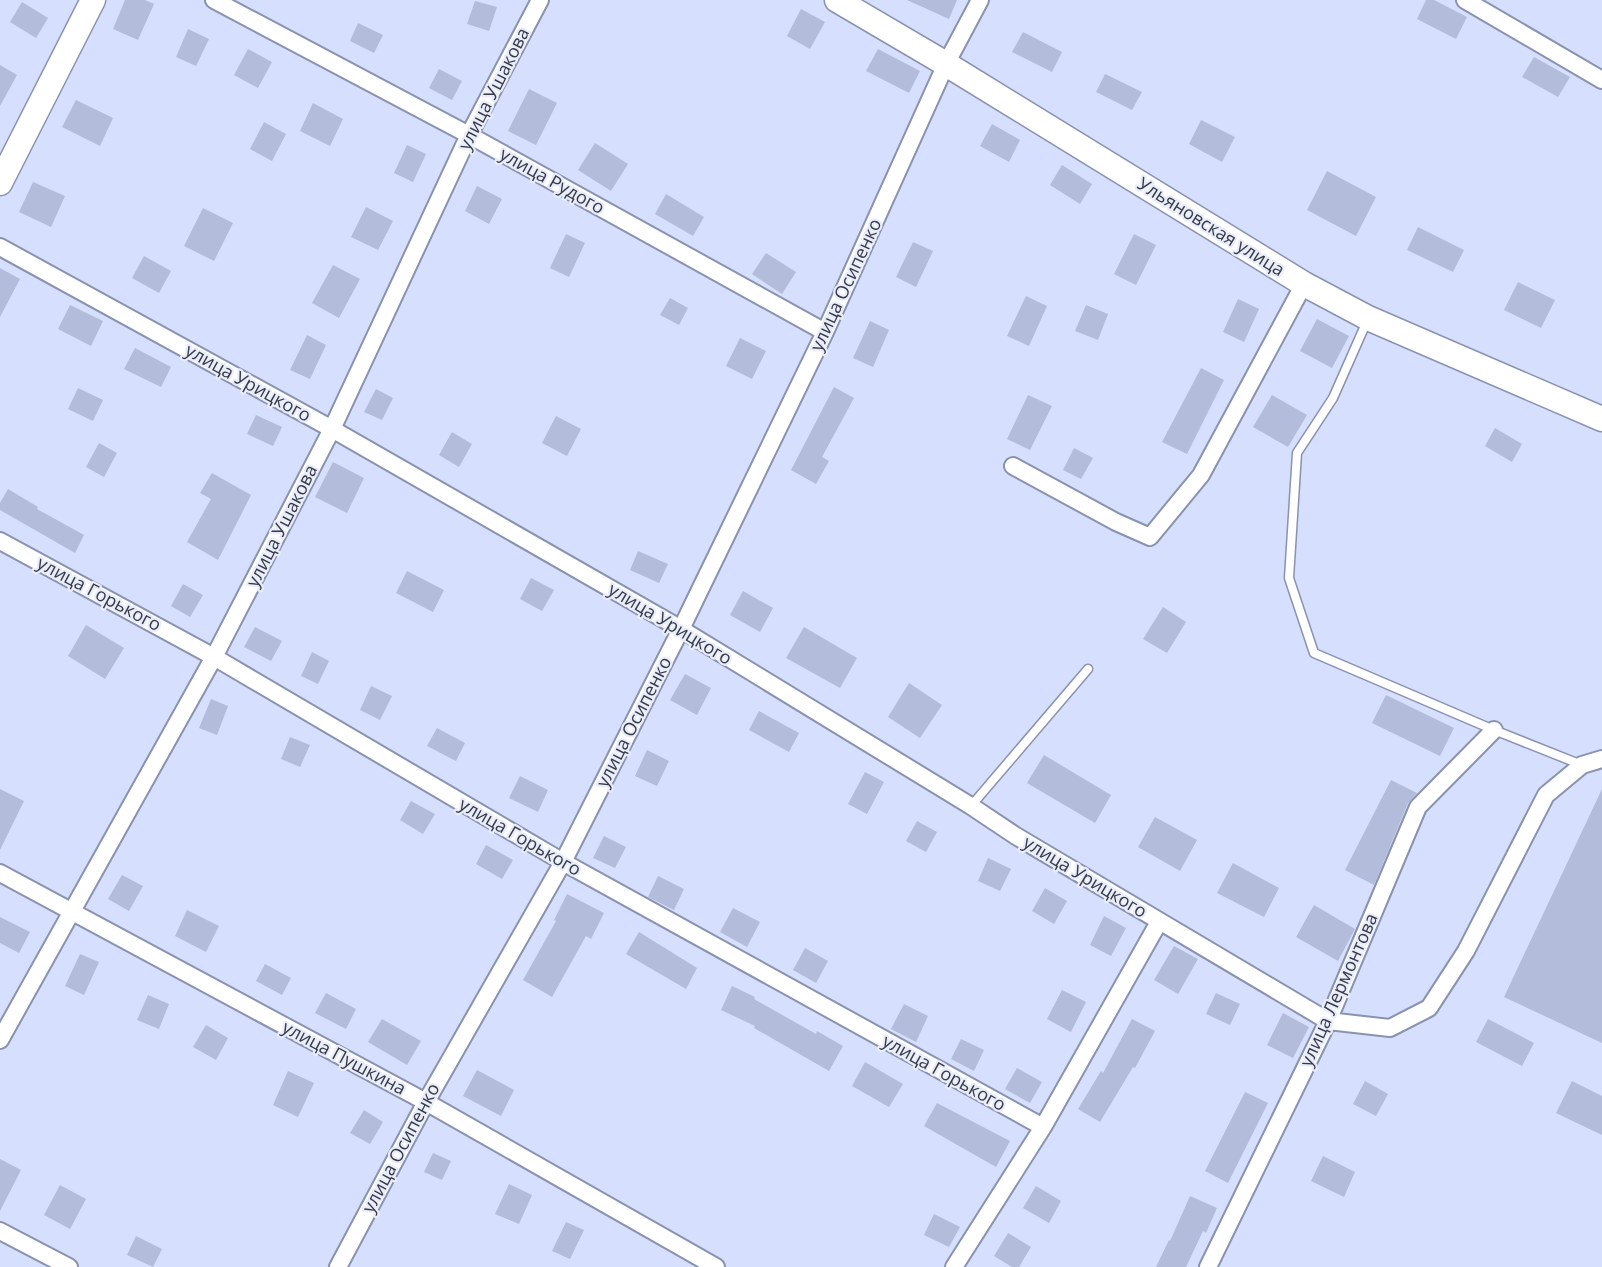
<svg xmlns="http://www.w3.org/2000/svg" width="1602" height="1267" font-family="'Open Sans',sans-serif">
<rect width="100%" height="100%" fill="#d6dffe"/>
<path fill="#b3bcda" d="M125,0H145L154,4L138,40L113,29Z
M907,0H957L949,19Z
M1426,0H1434L1467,17L1456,39L1417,19Z
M475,1L497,7L489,31L467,24Z
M22,2L48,18L36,38L10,22Z
M801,9L825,22L810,49L787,36Z
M358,23L383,35L374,53L350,41Z
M188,29L209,39L196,66L176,57Z
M1023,32L1062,52L1052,72L1012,52Z
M248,49L272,62L258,88L234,75Z
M878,49L920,71L909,93L866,71Z
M1534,57L1570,77L1558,97L1522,77Z
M0,65L17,75L0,106Z
M439,69L462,81L452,100L429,88Z
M1105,74L1142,92L1132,110L1096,92Z
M529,89L557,103L536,145L508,131Z
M76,100L113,118L100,146L62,127Z
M313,103L343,119L330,146L300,131Z
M1201,120L1235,137L1222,162L1189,144Z
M264,122L286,134L272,161L250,149Z
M992,124L1020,140L1009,162L980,146Z
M595,143L628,164L611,191L578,170Z
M407,145L426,154L413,182L394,173Z
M1062,165L1092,184L1080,204L1050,185Z
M1327,171L1376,197L1356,236L1307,210Z
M33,182L65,196L51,227L19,212Z
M477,186L502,199L489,224L465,211Z
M666,194L704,217L693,236L655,214Z
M366,207L393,221L378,250L351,237Z
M203,208L233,223L214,261L184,246Z
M1418,227L1464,250L1453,272L1407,250Z
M566,234L585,243L569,277L550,268Z
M1134,234L1156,245L1136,285L1114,274Z
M913,242L933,251L916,287L896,277Z
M766,253L796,272L782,294L752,274Z
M144,256L171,271L159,293L132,278Z
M333,265L360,279L339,318L312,303Z
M0,268L20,279L0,317Z
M1518,282L1555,300L1541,328L1504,310Z
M1026,296L1047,306L1029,346L1007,336Z
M670,298L688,308L679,325L660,315Z
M1238,299L1259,309L1244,342L1223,332Z
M70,305L103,321L91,346L58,329Z
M1086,305L1108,314L1098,340L1075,331Z
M1317,319L1349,336L1332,368L1300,351Z
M870,321L889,330L873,367L853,358Z
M307,335L326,345L310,379L290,370Z
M740,338L766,351L752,379L726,366Z
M135,348L171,367L161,387L124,369Z
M1201,368L1224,380L1187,454L1162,442Z
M834,387L854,398L822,457L829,461L816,484L791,470Z
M78,388L103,400L93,421L68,409Z
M376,389L393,398L382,420L364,412Z
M1028,395L1052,406L1030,450L1007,439Z
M1272,395L1307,415L1288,447L1253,427Z
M256,415L282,427L273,446L247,434Z
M556,416L581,429L567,456L542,443Z
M1495,428L1522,444L1512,462L1485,446Z
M452,432L472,444L459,467L439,455Z
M99,443L117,453L104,477L86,467Z
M1074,448L1093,458L1081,479L1063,470Z
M333,462L364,478L347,513L315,497Z
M212,473L251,495L218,560L187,542L211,499L200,493Z
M8,489L38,507L37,509L84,535L75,553L0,510V503Z
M638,551L668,564L659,583L630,570Z
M407,571L444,590L433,612L396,593Z
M531,578L554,590L542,611L520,599Z
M183,584L203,595L190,617L171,606Z
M743,591L773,608L760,632L730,615Z
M1163,607L1186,622L1167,653L1143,639Z
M86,625L124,648L105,679L68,656Z
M255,627L282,641L271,661L244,647Z
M804,627L857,658L840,688L786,658Z
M312,652L329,661L318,684L301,676Z
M685,674L711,688L697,715L670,700Z
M909,683L942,705L920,738L888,717Z
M371,686L392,696L380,720L360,710Z
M1386,695L1454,728L1440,756L1372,723Z
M211,699L228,706L217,735L199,728Z
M759,711L799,733L789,752L749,730Z
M437,728L465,743L456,761L427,746Z
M290,737L310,745L300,767L281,759Z
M647,750L669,761L657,786L635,776Z
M1044,755L1111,795L1095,823L1027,783Z
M865,772L884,782L867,814L848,804Z
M520,776L548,790L538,812L509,798Z
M1391,780L1417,793L1408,803L1374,885L1345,870Z
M0,789L24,801L0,850Z
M1602,789V1043L1504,997Z
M411,801L435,814L423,834L400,820Z
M1155,817L1197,840L1180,871L1138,847Z
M917,821L937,832L926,852L906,841Z
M604,836L626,847L615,868L593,858Z
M486,845L513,860L502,879L476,864Z
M988,858L1011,869L1000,891L978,881Z
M1233,863L1279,888L1264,917L1217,893Z
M122,875L143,886L129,911L108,899Z
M658,876L684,889L674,910L648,897Z
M1045,888L1067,901L1054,924L1032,911Z
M567,894L604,913L591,939L586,936L552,997L523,980L556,921L554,920Z
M1314,905L1355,929L1338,961L1296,937Z
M733,908L760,922L747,947L720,932Z
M187,910L219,926L206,952L175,936Z
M1104,916L1126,928L1111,956L1090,945Z
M0,917L30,932L19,953L0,943Z
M639,932L697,968L686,989L626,954Z
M1174,946L1198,959L1178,994L1154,980Z
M805,948L828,961L816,983L793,970Z
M80,954L99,962L84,995L65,986Z
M265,964L291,978L282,995L256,981Z
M732,986L755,997L754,999L816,1034L817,1031L843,1046L829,1071L754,1028L755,1026L721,1010Z
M1062,990L1086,1002L1071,1032L1047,1019Z
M326,993L356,1009L346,1029L315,1013Z
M1216,993L1240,1004L1230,1025L1206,1014Z
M148,995L169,1004L159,1029L137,1020Z
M904,1004L928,1016L916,1042L891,1029Z
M1283,1013L1309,1027L1293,1058L1267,1045Z
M382,1019L421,1041L407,1065L368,1042Z
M1132,1019L1155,1031L1135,1068L1133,1067L1100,1122L1078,1109L1101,1071L1103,1073Z
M1488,1019L1534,1043L1522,1066L1476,1042Z
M206,1025L228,1038L216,1060L193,1047Z
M961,1039L984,1050L974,1071L951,1059Z
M865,1062L903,1084L889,1107L852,1086Z
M1017,1068L1042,1082L1030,1103L1005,1089Z
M477,1070L514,1090L501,1116L463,1096Z
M288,1071L314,1083L298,1117L273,1105Z
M1365,1081L1388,1094L1376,1116L1353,1104Z
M1572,1081L1602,1096V1135L1556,1113Z
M1245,1092L1268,1103L1228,1183L1205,1171Z
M937,1103L1010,1141L996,1167L924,1126Z
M364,1110L383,1122L370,1144L350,1133Z
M433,1153L451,1161L442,1180L424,1172Z
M1323,1156L1355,1172L1344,1197L1311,1181Z
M0,1159L21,1170L0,1211Z
M509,1184L532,1195L519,1224L495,1214Z
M60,1185L86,1199L70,1229L44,1215Z
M1036,1186L1061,1201L1049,1223L1023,1208Z
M1190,1196L1217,1208L1206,1233L1203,1231L1186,1267H1156L1169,1240L1170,1241Z
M934,1214L960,1227L949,1247L924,1235Z
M566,1222L584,1230L570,1259L552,1251Z
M1008,1233L1031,1247L1019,1267H1012L994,1256Z
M136,1236L162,1249L153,1267L127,1255Z"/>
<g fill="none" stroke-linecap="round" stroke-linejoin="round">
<defs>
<path id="lane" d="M1367,321L1333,398L1297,453L1289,578L1314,653L1494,730L1582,765
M971,806L1088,669"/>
<path id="street" d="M214,0L469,135L825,332
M1465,0L1602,80
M0,247L332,429L681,629L971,806L1016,836L1328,1021L1390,1028L1429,1008L1466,951L1546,795L1582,765L1602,759
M1013,466L1116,522L1150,537L1201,475L1304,284
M0,541L214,657L563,862L1043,1127
M0,873L426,1102L716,1267
M0,1040L214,657L332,429L469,135L540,0
M0,1231L69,1267
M338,1267L426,1102L563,862L681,629L825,332L946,64L980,0
M954,1267L1043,1127L1159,922
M1208,1267L1328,1021L1418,807L1494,730"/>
<path id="secondary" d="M837,0L946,64L1304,284L1368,318L1602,419
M0,183L93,0"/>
</defs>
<use href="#lane" stroke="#8992af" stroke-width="11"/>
<use href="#street" stroke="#8992af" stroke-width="20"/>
<use href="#secondary" stroke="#8992af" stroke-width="27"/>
<use href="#lane" stroke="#fff" stroke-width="8"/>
<use href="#street" stroke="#fff" stroke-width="16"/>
<use href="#secondary" stroke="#fff" stroke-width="24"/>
</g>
<g text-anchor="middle" stroke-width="4.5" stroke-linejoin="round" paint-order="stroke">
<g font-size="18" fill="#363946" stroke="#e9edf9">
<text transform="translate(494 89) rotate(-63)" y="6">улица Ушакова</text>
<text transform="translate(552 181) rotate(29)" y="6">улица Рудого</text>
<text transform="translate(1211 227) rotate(32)" y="6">Ульяновская улица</text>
<text transform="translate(846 285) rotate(-65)" y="6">улица Осипенко</text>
<text transform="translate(248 383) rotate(29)" y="6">улица Урицкого</text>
<text transform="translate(282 526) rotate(-63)" y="6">улица Ушакова</text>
<text transform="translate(99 594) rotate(28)" y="6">улица Горького</text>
<text transform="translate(670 624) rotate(31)" y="6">улица Урицкого</text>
<text transform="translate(634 722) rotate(-63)" y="6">улица Осипенко</text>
<text transform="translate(520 837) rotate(30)" y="6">улица Горького</text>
<text transform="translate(1085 877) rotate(31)" y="6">улица Урицкого</text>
<text transform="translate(1339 990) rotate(-66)" y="6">улица Лермонтова</text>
<text transform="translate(344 1058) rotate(28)" y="6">улица Пушкина</text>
<text transform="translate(944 1073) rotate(29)" y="6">улица Горького</text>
<text transform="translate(401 1148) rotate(-62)" y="6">улица Осипенко</text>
</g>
</g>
</svg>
